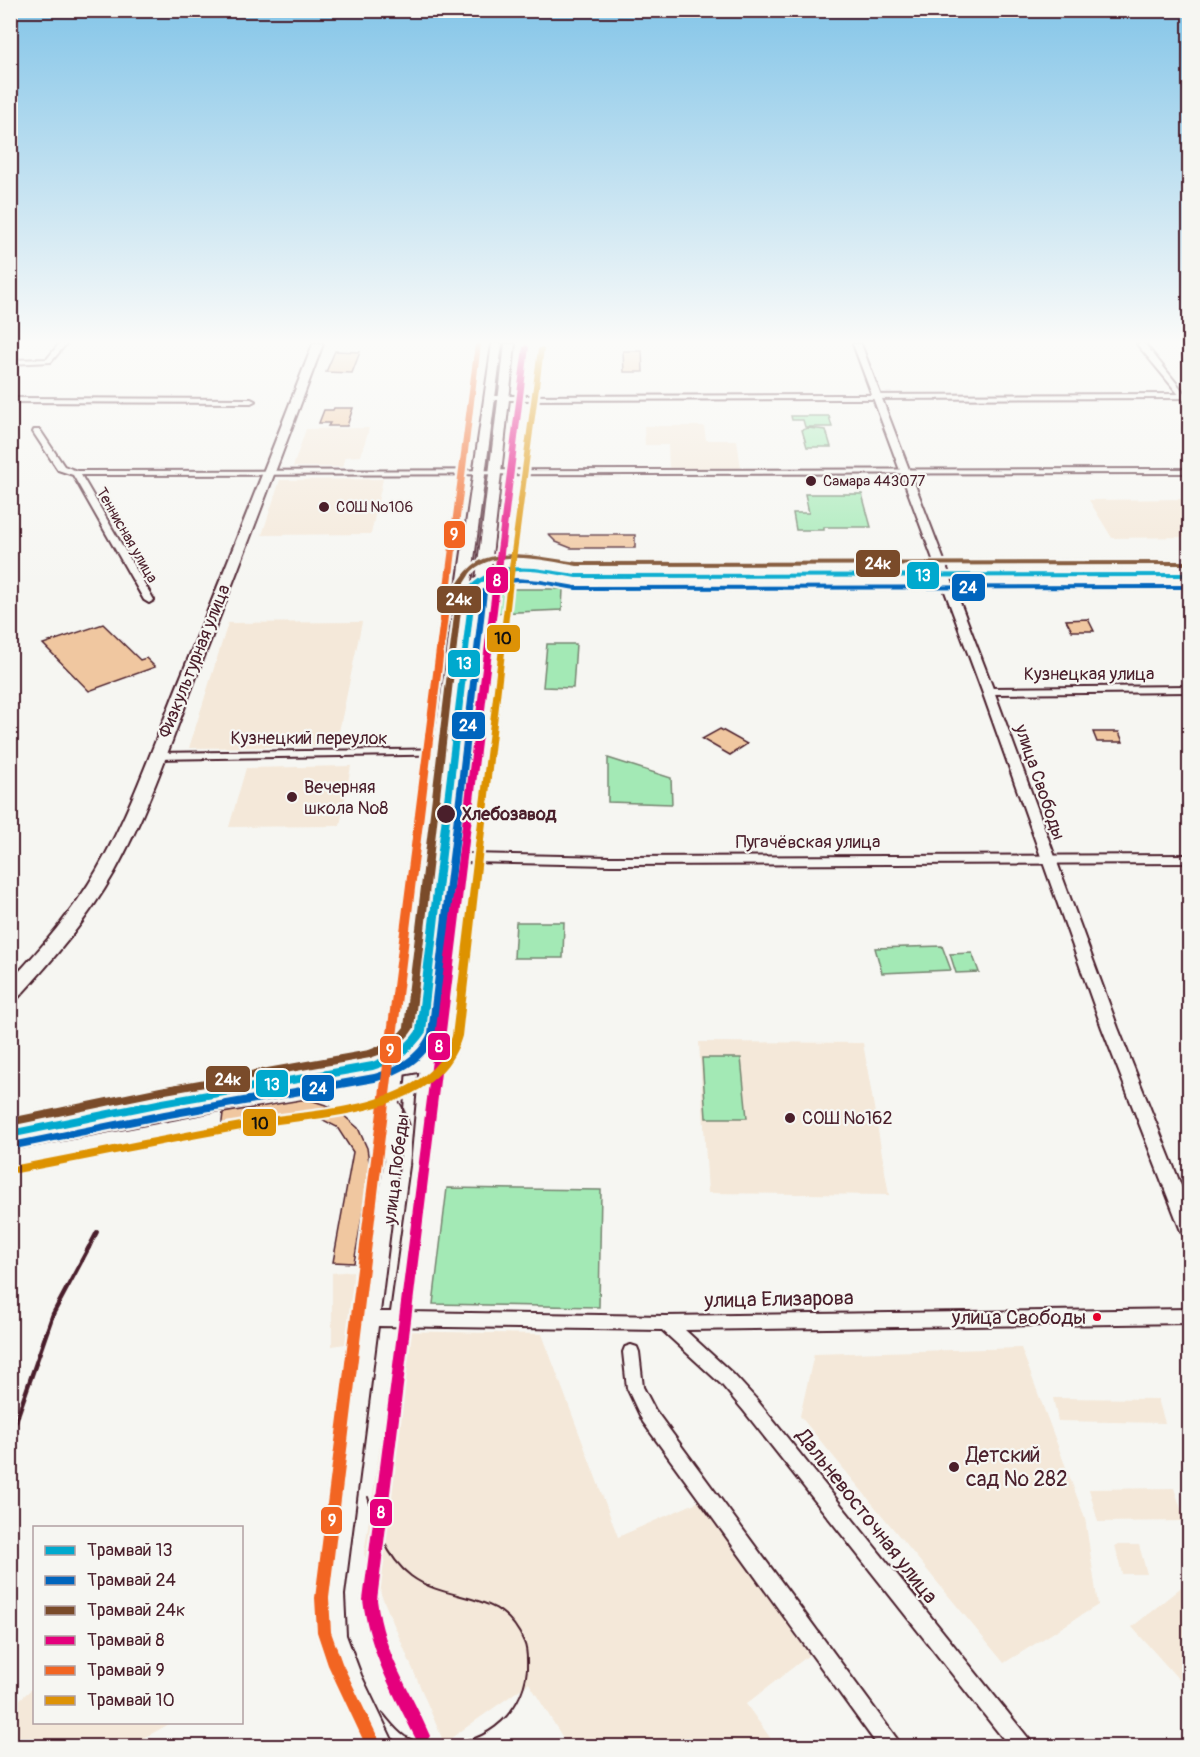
<svg xmlns="http://www.w3.org/2000/svg" width="1200" height="1757" font-family="Pangolin,sans-serif">
<rect width="100%" height="100%" fill="#f6f6f2"/>
<filter id="ink" filterUnits="userSpaceOnUse"><feTurbulence type="fractalNoise" baseFrequency=".0167" numOctaves="2"/><feDisplacementMap in="SourceGraphic" scale="12" xChannelSelector="R" yChannelSelector="G"/><feConvolveMatrix kernelMatrix="1 2 1 2 8 2 1 2 1" color-interpolation-filters="sRGB"/></filter>
<g filter="url(#ink)">
<path fill="#f4e8d9" d="M644,426H704L706,440H737L741,468H669L668,445H645Z
M369,428L361,456L345,457L342,467H293L306,429Z
M383,479L371,534L262,535L280,480Z
M1189,499V537L1112,538L1089,500Z
M362,622L336,746L189,748L228,623Z
M351,766L340,826L229,827L246,768Z
M699,1042L863,1043L889,1195L708,1193Z
M353,1271L352,1343L332,1346V1273Z
M397,1331L542,1334L618,1537L702,1500L809,1655L746,1704L776,1746H568L529,1683L444,1743L364,1554Z
M1021,1348L1085,1518L1098,1605L1004,1663L800,1416L814,1354Z
M1053,1398L1158,1399L1165,1423L1058,1421Z
M1174,1488L1185,1521L1098,1522L1089,1489Z
M1115,1545H1139L1147,1574H1122Z
M1189,1581V1691L1132,1627Z
M34,1687V1722L171,1723L129,1746H11V1707Z"/>
<path fill="#a3e9b5" stroke="#768470" stroke-width="1.5" d="M791,416H829L832,427H805L803,420H792Z
M808,428L826,430L831,447H807L802,430Z
M805,494H862L871,527H824V530H796L793,513H809Z
M497,589H563L562,610L493,613Z
M547,644H576L573,688L543,687Z
M608,758L671,778L672,804L608,802Z
M516,922H564L563,958H514Z
M942,946L951,970L882,973L875,948Z
M972,953L979,972L956,973L950,954Z
M702,1058H741L747,1118H706Z
M447,1188L601,1190L599,1307L433,1304Z"/>
<path fill="#f0c7a0" stroke="#4a1f2b" stroke-width="1.5" d="M335,351L360,352L352,373L326,372Z
M623,351H642L643,372H624Z
M334,408H353L347,426H328L330,423H319L324,410H333Z
M549,535H635V548H571L556,542Z
M1088,619L1094,631H1072L1066,620Z
M103,624L140,660L146,658L155,667L89,691L43,644Z
M720,729L747,744L730,755L702,739Z
M1093,732H1119L1123,742H1097Z
M307,1099L335,1108L358,1128L367,1148L370,1169L354,1263L333,1262L353,1152L337,1127L308,1112L221,1130L223,1113Z"/>
<g fill="none" stroke-linecap="round" stroke-linejoin="round">
<defs>
<path id="minor" d="M59,344H66L51,362L10,364V360L47,359Z
M1190,394V398L489,400L485,398L489,396Z
M10,398L251,399L255,401L251,403L10,402Z
M34,430H40L64,466L77,471L1190,469V473L81,475L154,600L149,603L144,600L73,475L58,470L33,432Z
M1190,686V692L988,694L983,691L988,688Z
M463,749L468,752L467,754L155,759L150,756L155,753Z
M468,854L611,857L1190,855V863L611,865L468,862L427,865L421,861L427,857Z
M427,1059L432,1060L434,1064L425,1166L407,1312L666,1316L1190,1309V1323L685,1330L734,1375L756,1399L1029,1739L1032,1746H1009L744,1411L722,1385L662,1330L378,1326L344,1595L346,1635L361,1675L395,1746H375L346,1687L326,1635V1595L362,1322L361,1319L363,1314L384,1165L391,1068L393,1064L398,1063L403,1064L405,1068L398,1165L380,1312H391L411,1166L420,1064L422,1060Z
M631,1345L637,1347L639,1352L643,1387L655,1410L897,1739L900,1746H878L643,1422L627,1388L623,1352L625,1347Z"/>
<path id="tertiary" d="M853,344H861L994,691L1118,1028L1190,1208V1238L1184,1236L1181,1231L1102,1028L982,691Z
M1137,344H1145L1190,400V408Z"/>
<path id="primary" d="M313,344H323C282,454 241,563 198,672C172,739 149,810 114,873C88,919 52,961 17,999L10,1001V981C42,948 74,910 97,870C132,809 155,740 182,674C227,565 270,455 313,344Z
M492,344H502L409,1060L417,1058L505,344H515L437,1064L434,1069L10,1150V1133L388,1064Z"/>
</defs>
<use href="#minor" stroke="#4a1f2b" stroke-width="4"/>
<use href="#tertiary" stroke="#4a1f2b" stroke-width="4"/>
<use href="#primary" stroke="#4a1f2b" stroke-width="4"/>
<use href="#minor" fill="#f6f6f2" fill-rule="evenodd"/>
<use href="#tertiary" fill="#f6f6f2" fill-rule="evenodd"/>
<use href="#primary" fill="#f6f6f2" fill-rule="evenodd"/>
<path stroke="#4a1f2b" stroke-width="1.5" d="M335,1068C376,1074 396,1084 410,1125"/>
<path stroke="#4a1f2b" stroke-width="2" d="M368,1497C376,1526 386,1557 411,1576C450,1605 501,1587 524,1642C528,1650 527,1660 527,1669C523,1717 478,1750 431,1743C422,1742 413,1741 405,1736C396,1730 390,1721 383,1713"/>
<path stroke="#4a1f2b" stroke-width="4" d="M88,1249L97,1232"/>
<path stroke="#4a1f2b" stroke-width="4.5" d="M10,1438L53,1314L89,1247"/>
<defs>
<path id="tram-1" d="M509,567L535,568L576,574L1190,573V577L576,578C540,572 508,562 476,587L426,1032C413,1052 395,1063 373,1070L162,1107L10,1138V1130L162,1099L372,1062C389,1056 405,1047 416,1031L470,586C481,575 493,571 509,567Z"/>
<path id="tram-2" d="M516,578L541,580L576,586L1190,585V589L576,590C547,586 514,573 487,592L438,1033C426,1061 403,1073 375,1082L164,1119L10,1150V1142H12L164,1111L374,1074C397,1067 418,1056 428,1033L481,591C491,582 502,579 516,578Z"/>
<path id="tram-3" d="M513,554L530,555L577,562L1190,561V565L577,566C548,561 496,548 472,571C469,574 467,579 464,583L414,1028C404,1045 388,1052 370,1058L160,1095L10,1126V1118L160,1087L369,1050C383,1045 395,1039 404,1027L458,583C474,559 485,556 513,554Z"/>
<path id="tram-4" d="M526,345L529,347L377,1600C384,1655 409,1687 430,1736L427,1741L422,1744L417,1741C394,1695 369,1651 363,1600L523,347Z"/>
<path id="tram-5" d="M475,344H481L329,1598L331,1632L342,1663L382,1746H366L328,1665L317,1632L315,1598Z"/>
<path id="tram-6" d="M541,347L544,349L512,590L462,1036C454,1065 432,1085 405,1097C359,1117 307,1119 258,1127C178,1141 97,1158 17,1173L13,1172L11,1169L13,1166L17,1165C99,1149 181,1132 263,1118C307,1111 360,1109 400,1090C424,1079 444,1062 452,1036L506,590L538,349Z"/>
</defs>
<use href="#tram-1" stroke="#f6f6f2" stroke-width="5"/>
<use href="#tram-2" stroke="#f6f6f2" stroke-width="5"/>
<use href="#tram-3" stroke="#f6f6f2" stroke-width="5"/>
<use href="#tram-4" stroke="#f6f6f2" stroke-width="5"/>
<use href="#tram-5" stroke="#f6f6f2" stroke-width="5"/>
<use href="#tram-6" stroke="#f6f6f2" stroke-width="5"/>
<use href="#tram-1" fill="#00a9ce" fill-rule="evenodd"/>
<use href="#tram-2" fill="#0065bd" fill-rule="evenodd"/>
<use href="#tram-3" fill="#7a4b2a" fill-rule="evenodd"/>
<use href="#tram-4" fill="#e5007d" fill-rule="evenodd"/>
<use href="#tram-5" fill="#f26522" fill-rule="evenodd"/>
<use href="#tram-6" fill="#dd9206" fill-rule="evenodd"/>
</g>
</g>
<linearGradient id="sky" x2="0" y2="1"><stop stop-color="#84c5e8"/><stop offset="0.58" stop-color="#fbfbf9"/><stop offset="1" stop-color="#fbfbf9" stop-opacity="0"/></linearGradient>
<rect width="1200" height="590" fill="url(#sky)"/>
<g fill="#4a1f2b" stroke="#f6f6f2" stroke-width="2">
<circle cx="811" cy="481" r="6"/>
<circle cx="324" cy="507" r="6"/>
<circle cx="292" cy="797" r="6"/>
<circle cx="446" cy="814" r="10"/>
<circle cx="790" cy="1118" r="6"/>
<circle cx="954" cy="1467" r="6"/>
</g>
<circle fill="#e4002b" stroke="#f6f6f2" stroke-width="2" cx="1097" cy="1317" r="5"/>
<g text-anchor="middle" stroke-width="4.5" stroke-linejoin="round" paint-order="stroke">
<g font-size="15" fill="#4a1f2b" stroke="#f6f6f2" text-anchor="start">
<text x="823" y="486">Самара 443077</text>
<text x="336" y="512">СОШ №106</text>
</g>
<g font-size="15" fill="#4a1f2b" stroke="#f6f6f2">
<text transform="translate(127 535) rotate(60)" y="5">Теннисная улица</text>
</g>
<g font-size="18" fill="#4a1f2b" stroke="#f6f6f2">
<text transform="translate(194 661) rotate(-68)" y="6">Физкультурная улица</text>
<text x="1089" y="680">Кузнецкая улица</text>
<text x="309" y="744">Кузнецкий переулок</text>
<text transform="translate(1040 782) rotate(71)" y="6">улица Свободы</text>
<text x="808" y="848">Пугачёвская улица</text>
<text transform="translate(396 1169) rotate(-83)" y="6">улица Победы</text>
</g>
<g font-size="18" fill="#4a1f2b" stroke="#f6f6f2" text-anchor="start">
<text x="304" y="793">Вечерняя<tspan x="304" dy="21">школа №8</tspan></text>
<text x="802" y="1124">СОШ №162</text>
</g>
<g font-size="18" font-weight="bold" fill="#4a1f2b" stroke="#f6f6f2" text-anchor="start">
<text x="462" y="820">Хлебозавод</text>
</g>
<g font-size="20" fill="#4a1f2b" stroke="#f6f6f2" text-anchor="end">
<text x="1086" y="1324">улица Свободы</text>
</g>
<g font-size="21" fill="#4a1f2b" stroke="#f6f6f2">
<text transform="translate(779 1299) rotate(-1)" y="7">улица Елизарова</text>
<text transform="translate(867 1516) rotate(52)" y="7">Дальневосточная улица</text>
</g>
<g font-size="21" fill="#4a1f2b" stroke="#f6f6f2" text-anchor="start">
<text x="966" y="1462">Детский<tspan x="966" dy="24">сад № 282</tspan></text>
</g>
</g>
<g stroke="#f6f6f2" stroke-width="2">
<rect x="443" y="520" width="23" height="29" rx="6" fill="#f26522"/>
<rect x="855" y="549" width="46" height="29" rx="6" fill="#7a4b2a"/>
<rect x="906" y="561" width="34" height="29" rx="6" fill="#00a9ce"/>
<rect x="485" y="566" width="24" height="28" rx="6" fill="#e5007d"/>
<rect x="951" y="573" width="35" height="29" rx="6" fill="#0065bd"/>
<rect x="436" y="585" width="46" height="29" rx="6" fill="#7a4b2a"/>
<rect x="486" y="624" width="35" height="29" rx="6" fill="#dd9206"/>
<rect x="447" y="649" width="34" height="29" rx="6" fill="#00a9ce"/>
<rect x="451" y="711" width="35" height="29" rx="6" fill="#0065bd"/>
<rect x="427" y="1032" width="24" height="29" rx="6" fill="#e5007d"/>
<rect x="379" y="1035" width="23" height="29" rx="6" fill="#f26522"/>
<rect x="205" y="1065" width="46" height="28" rx="6" fill="#7a4b2a"/>
<rect x="255" y="1069" width="34" height="29" rx="6" fill="#00a9ce"/>
<rect x="301" y="1074" width="34" height="28" rx="6" fill="#0065bd"/>
<rect x="242" y="1108" width="35" height="29" rx="6" fill="#dd9206"/>
<rect x="369" y="1498" width="24" height="29" rx="6" fill="#e5007d"/>
<rect x="320" y="1506" width="23" height="29" rx="6" fill="#f26522"/>
</g>
<g font-size="16" text-anchor="middle" font-weight="bold" fill="#fff">
<text x="454" y="540">9</text>
<text x="878" y="569">24к</text>
<text x="923" y="581">13</text>
<text x="497" y="586">8</text>
<text x="968" y="593">24</text>
<text x="459" y="605">24к</text>
<text x="464" y="669">13</text>
<text x="468" y="731">24</text>
<text x="439" y="1052">8</text>
<text x="390" y="1056">9</text>
<text x="228" y="1085">24к</text>
<text x="272" y="1090">13</text>
<text x="318" y="1094">24</text>
<text x="381" y="1518">8</text>
<text x="332" y="1526">9</text>
</g>
<g font-size="16" text-anchor="middle" font-weight="bold" fill="#111">
<text x="503" y="644">10</text>
<text x="260" y="1129">10</text>
</g>
<rect width="1200" height="1757" fill="none" stroke="#f6f6f2" stroke-width="36"/>
<rect x="18" y="18" width="1164" height="1721" fill="none" stroke="#4a1f2b" stroke-width="2" filter="url(#ink)"/>
<rect x="33" y="1526" width="210" height="198" fill="#f6f6f2" stroke="#b1a0a2" stroke-width="1.5"/>
<rect x="45" y="1546" width="30" height="9" fill="#00a9ce" stroke="#b1a0a2" stroke-width="1.5"/>
<text x="87" y="1556" font-size="18" fill="#4a1f2b">Трамвай 13</text>
<rect x="45" y="1576" width="30" height="9" fill="#0065bd" stroke="#b1a0a2" stroke-width="1.5"/>
<text x="87" y="1586" font-size="18" fill="#4a1f2b">Трамвай 24</text>
<rect x="45" y="1606" width="30" height="9" fill="#7a4b2a" stroke="#b1a0a2" stroke-width="1.5"/>
<text x="87" y="1616" font-size="18" fill="#4a1f2b">Трамвай 24к</text>
<rect x="45" y="1636" width="30" height="9" fill="#e5007d" stroke="#b1a0a2" stroke-width="1.5"/>
<text x="87" y="1646" font-size="18" fill="#4a1f2b">Трамвай 8</text>
<rect x="45" y="1666" width="30" height="9" fill="#f26522" stroke="#b1a0a2" stroke-width="1.5"/>
<text x="87" y="1676" font-size="18" fill="#4a1f2b">Трамвай 9</text>
<rect x="45" y="1696" width="30" height="9" fill="#dd9206" stroke="#b1a0a2" stroke-width="1.5"/>
<text x="87" y="1706" font-size="18" fill="#4a1f2b">Трамвай 10</text>
</svg>
